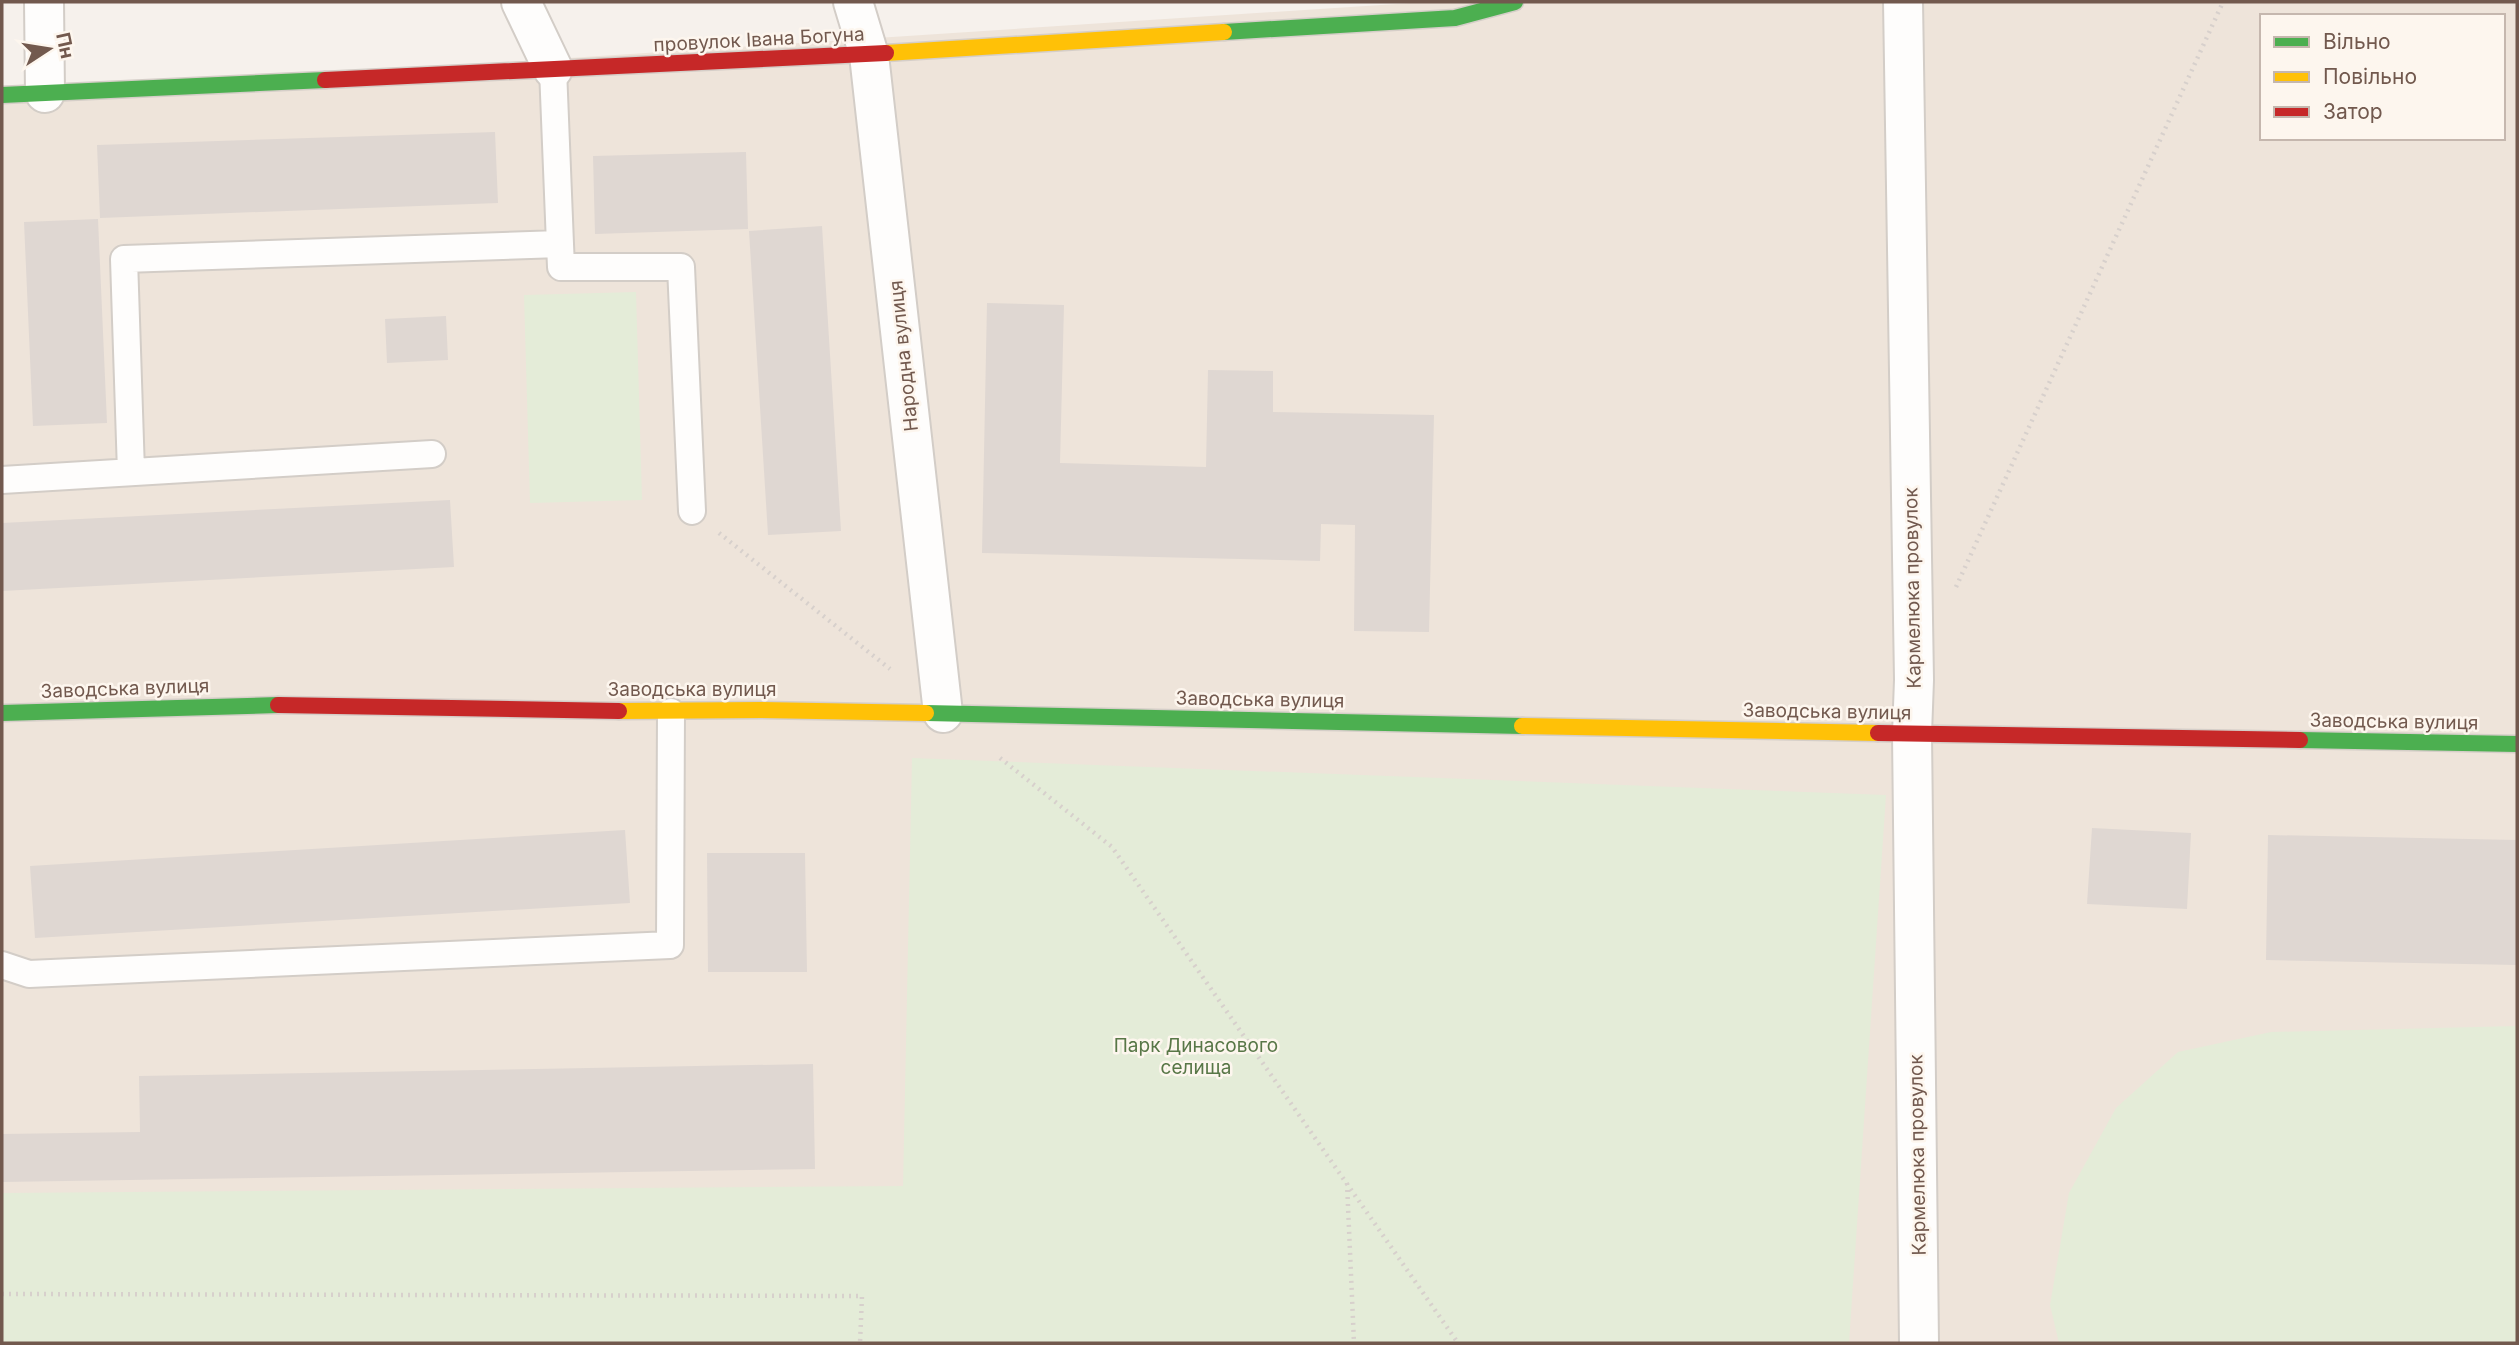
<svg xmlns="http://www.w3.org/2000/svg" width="2519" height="1345" font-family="Inter,sans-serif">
<rect width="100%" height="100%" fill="#f6f1ec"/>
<path fill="#eee4da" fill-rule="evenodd" d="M1427,2H2517V1343H2V95ZM2262,16H2503V138H2262Z"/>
<path fill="#e4ecd8" d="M636,292L642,500L530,503L524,295Z
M912,758L1886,795L1849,1343H2V1193L903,1186Z
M2517,1026V1343H2059L2050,1305L2069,1193L2116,1108L2178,1052L2271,1032Z"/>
<path fill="#dfd7d2" d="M495,132L498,203L100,218L97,145Z
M746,152L748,229L595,234L593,156Z
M98,219L107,423L33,426L24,222Z
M822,226L841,531L768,535L749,231Z
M987,303L1064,305L1060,463L1206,467L1208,370L1273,371V412L1434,415L1429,632L1354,631L1355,525L1321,524L1320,561L982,553Z
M446,316L448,360L387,363L385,319Z
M450,500L454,567L2,591V523Z
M2092,828L2191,833L2187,909L2087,904Z
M625,830L630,903L35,938L30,866Z
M2268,835L2517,840V965L2266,960Z
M707,853H805L807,972H708Z
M813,1064L815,1169L2,1182V1134L140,1132L139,1076Z"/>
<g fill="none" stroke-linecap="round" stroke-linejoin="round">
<defs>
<path id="lane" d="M553,69L560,244
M131,472L124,259L560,244L561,267H681L692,511
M2,480L432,454
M2,965L29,974L670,945L671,712"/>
<path id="street" d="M44,2L45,93
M521,2L553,69
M853,2L869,55L943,713
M1903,2L1914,680L1912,734L1919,1343"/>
<path id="fast" d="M1224,32L1455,18L1515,2
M2,95L325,80
M2,713L278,705
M926,713L1522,726
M2300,740L2517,744"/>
<path id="slow" d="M886,53L1224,32
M619,711L762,710L926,713
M1522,726L1878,733"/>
<path id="jam" d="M325,80L886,53
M278,705L619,711
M1878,733L2300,740"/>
</defs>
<use href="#lane" stroke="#d3cdc7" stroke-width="30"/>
<use href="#street" stroke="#d3cdc7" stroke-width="42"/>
<use href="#fast" stroke="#d5cec8" stroke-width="19"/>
<use href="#slow" stroke="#d5cec8" stroke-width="19"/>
<use href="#jam" stroke="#d5cec8" stroke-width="19"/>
<path stroke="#d7d0cc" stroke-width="4.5" stroke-dasharray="2 5" stroke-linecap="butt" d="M719,533L890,669
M1956,587L2223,2
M1000,758L1112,847L1458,1343
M1347,1183L1354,1343
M2,1294L862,1296L860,1343"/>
<use href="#lane" stroke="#fefdfc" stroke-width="26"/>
<use href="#street" stroke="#fefdfc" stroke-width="38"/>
<use href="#fast" stroke="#4caf50" stroke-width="16"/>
<use href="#slow" stroke="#ffc107" stroke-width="16"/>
<use href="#jam" stroke="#c62828" stroke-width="16"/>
</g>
<g text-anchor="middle" stroke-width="5" stroke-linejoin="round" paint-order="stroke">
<g font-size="19" fill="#72594e" stroke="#fdf6ee">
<text transform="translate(759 39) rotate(-3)" y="7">провулок Івана Богуна</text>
<text transform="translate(903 356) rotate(-96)" y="7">Народна вулиця</text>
<text transform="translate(1912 588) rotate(-91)" y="7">Кармелюка провулок</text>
<text transform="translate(125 688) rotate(-2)" y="7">Заводська вулиця</text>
<text x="692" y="696">Заводська вулиця</text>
<text transform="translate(1260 699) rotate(1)" y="7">Заводська вулиця</text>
<text transform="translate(1827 711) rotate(1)" y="7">Заводська вулиця</text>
<text transform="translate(2394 721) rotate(1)" y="7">Заводська вулиця</text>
<text transform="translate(1917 1155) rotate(-91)" y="7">Кармелюка провулок</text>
</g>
<g font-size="19" fill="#587747" stroke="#fdf6ee">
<text x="1196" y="1052">Парк Динасового<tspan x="1196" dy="22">селища</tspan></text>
</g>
</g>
<rect width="2519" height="1345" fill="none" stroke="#72594e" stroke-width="7"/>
<rect x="2260" y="14" width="245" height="126" fill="#fdf6ee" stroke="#c5b7ae" stroke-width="2"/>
<rect x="2274" y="37" width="35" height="10" fill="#4caf50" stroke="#c5b7ae" stroke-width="2"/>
<text x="2323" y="49" font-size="21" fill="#72594e">Вільно</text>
<rect x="2274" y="72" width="35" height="10" fill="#ffc107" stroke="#c5b7ae" stroke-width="2"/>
<text x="2323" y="84" font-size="21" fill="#72594e">Повільно</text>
<rect x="2274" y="107" width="35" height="10" fill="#c62828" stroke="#c5b7ae" stroke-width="2"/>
<text x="2323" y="119" font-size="21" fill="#72594e">Затор</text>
<g transform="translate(49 49) rotate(78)" stroke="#fdf6ee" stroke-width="5" paint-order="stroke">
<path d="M0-5L12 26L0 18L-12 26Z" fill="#72594e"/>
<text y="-10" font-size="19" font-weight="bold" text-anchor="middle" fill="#72594e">Пн</text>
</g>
</svg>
